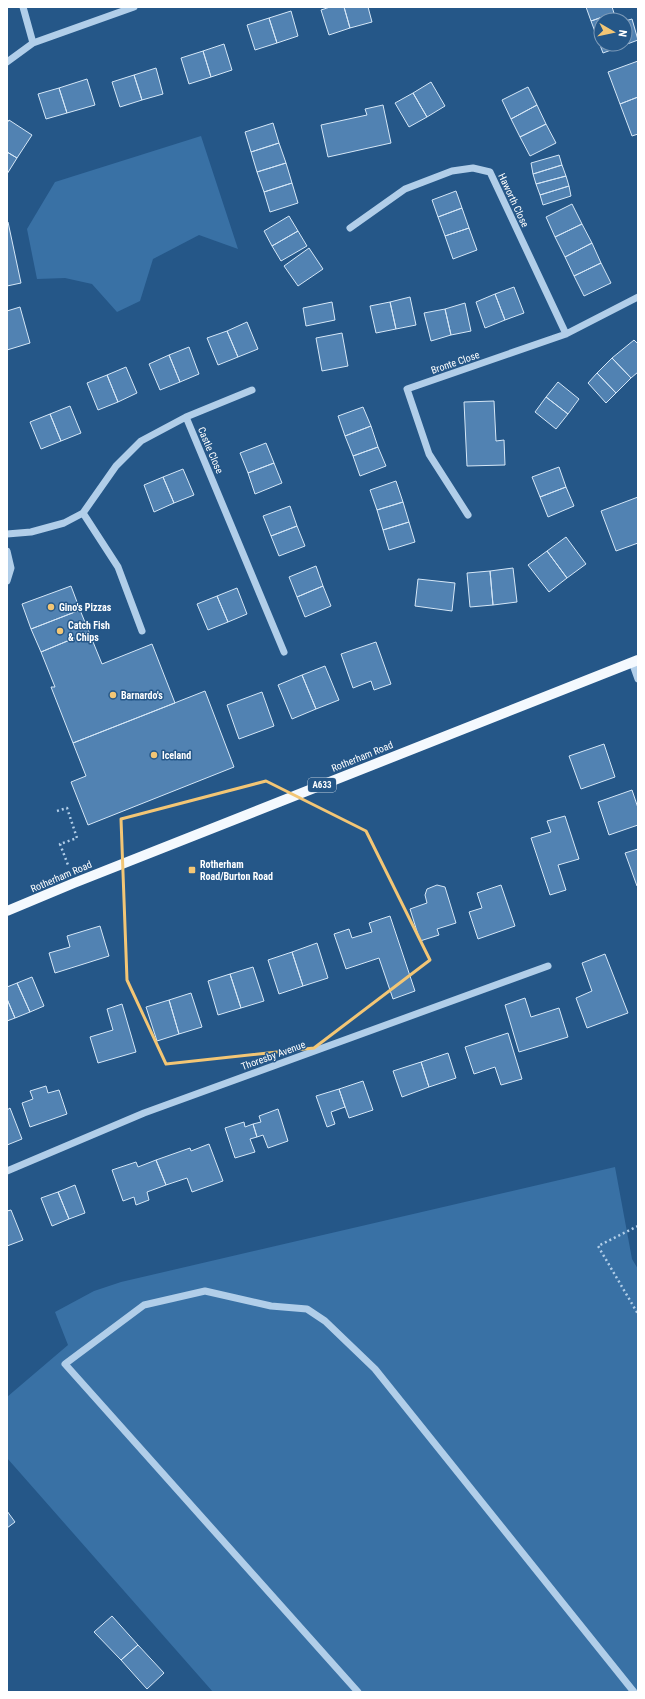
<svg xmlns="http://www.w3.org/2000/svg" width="645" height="1699" font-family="'Roboto Condensed',sans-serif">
<rect width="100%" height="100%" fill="#255788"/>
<path fill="#3971a5" d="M201,136L238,249L199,235L153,259L140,301L117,312L92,284L65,278L37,279L27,229L55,182Z
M615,1167L632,1259L638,1269V1692H213L7,1458V1397L68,1345L55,1312L94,1291L121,1282Z"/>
<path fill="#5182b2" stroke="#d5e7f7" d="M330,7H344L350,28L329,35L321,10Z
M344,7H368L372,22L350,28Z
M586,7H612L614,13L591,21Z
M291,11L298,36L277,43L269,18Z
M614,13L617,20H601V44H625V21L632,19L638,40L603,53L591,21Z
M269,18L277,43L255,50L247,25Z
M224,44L232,70L211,77L203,51Z
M203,51L211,77L189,84L181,58Z
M638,61V97L620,104L608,72Z
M156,68L163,94L142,100L134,75Z
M134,75L142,100L120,107L112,82Z
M87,79L95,105L67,113L59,88Z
M431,82L445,106L427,117L413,93Z
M528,87L537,105L511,119L502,100Z
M59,88L67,113L46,119L38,94Z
M413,93L427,117L409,127L395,103Z
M638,97V134L632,136L620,104Z
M383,105L391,143L328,157L321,125L367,115L365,109Z
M537,105L546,124L520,137L511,119Z
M9,120L32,135L17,158L7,152V123Z
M273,123L279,143L251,152L245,132Z
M546,124L556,143L530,156L520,137Z
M279,143L286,163L257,172L251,152Z
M7,152L17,158L7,174Z
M559,155L562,165L533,174L531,163Z
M286,163L292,183L264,192L257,172Z
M562,165L566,176L536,184L533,174Z
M566,176L569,186L540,195L536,184Z
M292,183L298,203L270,212L264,192Z
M569,186L571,196L543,205L540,195Z
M456,191L462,208L438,217L432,200Z
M572,204L582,224L555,237L546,217Z
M462,208L469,228L445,236L438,217Z
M289,216L298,231L272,246L264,231Z
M8,222L21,283L7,286V223Z
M582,224L592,243L565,257L555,237Z
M469,228L477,250L453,259L445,236Z
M298,231L307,246L281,261L272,246Z
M592,243L601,263L574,276L565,257Z
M309,248L323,269L298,286L284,266Z
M601,263L611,283L584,296L574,276Z
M514,287L524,313L505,320L495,294Z
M495,294L505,320L485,328L476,302Z
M410,297L416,325L396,329L390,302Z
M332,302L335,320L306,326L303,308Z
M390,302L396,329L376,333L370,306Z
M465,303L471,331L451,335L445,309Z
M20,307L30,343L7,350V311Z
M445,309L451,335L431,341L424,313Z
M247,322L258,349L238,357L227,331Z
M227,331L238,357L218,365L207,338Z
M342,333L348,366L322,371L316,338Z
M634,340L638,344V372L631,378L612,358Z
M189,347L199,374L180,382L169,355Z
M169,355L180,382L160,390L149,364Z
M612,358L631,378L616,393L597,373Z
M126,367L137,393L118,402L107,375Z
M597,373L616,393L606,403L588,383Z
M107,375L118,402L98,410L87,383Z
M558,382L579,399L568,414L546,397Z
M546,397L568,414L556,429L535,412Z
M494,401L496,441L504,440L505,465L467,466L464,402Z
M70,406L81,433L61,441L50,414Z
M363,407L371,426L345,436L338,416Z
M50,414L61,441L41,449L30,422Z
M371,426L378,447L353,456L345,436Z
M266,443L274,463L248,473L240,453Z
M378,447L386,466L360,476L353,456Z
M274,463L282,483L255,494L248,473Z
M559,467L566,487L540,497L532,477Z
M183,469L194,495L174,503L163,477Z
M163,477L174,503L154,512L144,485Z
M396,481L403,502L377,510L370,490Z
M566,487L574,506L548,517L540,497Z
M638,497V543L616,551L601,511Z
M403,502L409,522L383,530L377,510Z
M290,506L297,526L271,536L263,516Z
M409,522L415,542L389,550L383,530Z
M297,526L305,546L279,556L271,536Z
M566,537L586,564L567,578L547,551Z
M547,551L567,578L549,592L528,565Z
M316,566L323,586L297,597L289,577Z
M513,568L517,602L493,605L490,571Z
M490,571L493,605L470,607L467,573Z
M418,579L455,583L452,611L415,606Z
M71,586L80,610L31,629L22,604Z
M323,586L331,606L305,617L297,597Z
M237,588L247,614L228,622L217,596Z
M217,596L228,622L208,630L197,604Z
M80,610L89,632L41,652L31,629Z
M89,632L102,664L152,644L175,703L73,743L51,687H55L41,652Z
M376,642L391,684L374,690L371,681L353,688L341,654Z
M325,666L339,700L316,709L302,675Z
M302,675L316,709L292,719L278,685Z
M205,691L234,767L88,825L71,782L86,776L73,743Z
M262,692L274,726L239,739L227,705Z
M604,744L615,777L581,789L569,756Z
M632,790L638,808V825L609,835L598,802Z
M565,816L579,859L558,865L566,890L550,895L531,838L551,832L547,821Z
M638,849V886H637L625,853Z
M437,885L445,887L456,923L437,929L439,935L420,941L410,909L427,903L425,895L427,889Z
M501,885L515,926L478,939L469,912L482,908L477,893Z
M390,916L415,991L393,999L379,958L346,969L334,934L349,929L352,938L372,932L369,923Z
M100,926L109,956L55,973L49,953L70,947L67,936Z
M317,943L328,978L303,986L292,952Z
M292,952L303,986L279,994L268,960Z
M605,954L628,1013L587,1028L576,998L592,991L582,963Z
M253,967L264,1001L241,1008L230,974Z
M230,974L241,1008L218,1015L208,981Z
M32,977L44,1006L30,1012L17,983Z
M17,983L30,1012L15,1018L7,999V987Z
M191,993L202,1027L179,1034L169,1000Z
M525,998L531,1017L559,1008L568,1037L519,1052L505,1005Z
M7,999L15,1018L7,1021Z
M169,1000L179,1034L157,1041L146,1007Z
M122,1004L136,1052L98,1063L90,1037L113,1030L107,1009Z
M508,1033L522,1079L501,1085L495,1067L474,1074L465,1047Z
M448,1053L456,1078L429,1087L421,1062Z
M421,1062L429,1087L402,1097L393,1071Z
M363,1081L373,1110L349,1118L339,1089Z
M46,1086L48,1093L59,1090L67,1114L30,1127L22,1103L33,1099L30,1091Z
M339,1089L345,1107L331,1112L335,1124L327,1127L316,1096Z
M10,1108L22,1139L7,1145V1110Z
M278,1109L288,1141L268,1148L263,1135L257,1137L253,1124L261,1122L259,1116Z
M244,1122L245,1127L253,1124L257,1137L250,1139L255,1152L235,1158L225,1128Z
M209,1144L223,1181L192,1192L187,1178L166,1185L156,1160L190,1148L191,1151Z
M156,1160L166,1185L147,1192L149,1200L136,1205L134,1197L123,1201L112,1170L136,1162L138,1167Z
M75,1185L85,1213L69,1219L58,1192Z
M58,1192L69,1219L52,1226L41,1198Z
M11,1210L23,1240L7,1246V1211Z
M7,1511L15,1522L7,1528Z
M112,1616L138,1645L121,1660L94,1632Z
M138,1645L164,1673L147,1689L121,1660Z"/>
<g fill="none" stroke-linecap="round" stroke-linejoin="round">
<path stroke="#b1cee9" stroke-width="2.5" stroke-dasharray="2 3" stroke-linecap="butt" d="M57,811L67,808L77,838L60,844L68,865
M638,1226L598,1246L638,1314"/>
<path stroke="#b1cee9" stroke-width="7" d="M23,7L33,43
M7,62L33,43L134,7
M350,228L405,189L452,171L473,168L490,172L566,334
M186,417L252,390
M83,513L118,567L142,631
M468,515L429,454L407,389L566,334L638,297
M7,534L31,532L64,523L83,513L116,466L141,441L186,417L284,652
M7,551L11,568L7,581
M632,662L638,679
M7,1171L144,1113L548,966
M358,1692L65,1364L144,1305L205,1291L271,1306L307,1309L325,1321L375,1369L634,1692"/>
<path stroke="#f4f9fe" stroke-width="10" d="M7,911L74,883L638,660"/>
</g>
<path fill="none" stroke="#f3c675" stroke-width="3" stroke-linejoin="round" d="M266,781L366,831L430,960L314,1048L166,1064L127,980L121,819Z"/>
<g fill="#f3c675" stroke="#255788" stroke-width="1.5">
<circle cx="51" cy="607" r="4"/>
<circle cx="60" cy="631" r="4"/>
<circle cx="113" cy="695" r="4"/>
<circle cx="154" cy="755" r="4"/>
<rect x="188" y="866" width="8" height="8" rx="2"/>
</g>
<g text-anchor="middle" stroke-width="3" stroke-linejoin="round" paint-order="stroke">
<rect fill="#255788" stroke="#becddb" stroke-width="1" x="308" y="778" width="28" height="14" rx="3"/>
<g font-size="9" font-weight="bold" fill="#fff">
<text x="322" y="788">A633</text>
</g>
<g font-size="10" fill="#fff" stroke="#255788">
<text transform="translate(514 200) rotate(65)" y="4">Haworth Close</text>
<text transform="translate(455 362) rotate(-19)" y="4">Bronte Close</text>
<text transform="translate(211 450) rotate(67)" y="4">Castle Close</text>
<text transform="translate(362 756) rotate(-22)" y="4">Rotherham Road</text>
<text transform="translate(61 876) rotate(-23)" y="4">Rotherham Road</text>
<text transform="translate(273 1055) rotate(-20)" y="4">Thoresby Avenue</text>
</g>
<g font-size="10" font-weight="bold" fill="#fff" stroke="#255788" text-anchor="start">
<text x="59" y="611">Gino's Pizzas</text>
<text x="68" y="629">Catch Fish<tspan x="68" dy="12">&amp; Chips</tspan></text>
<text x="121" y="699">Barnardo's</text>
<text x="162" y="759">Iceland</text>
<text x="200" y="868">Rotherham<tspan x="200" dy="12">Road/Burton Road</tspan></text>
</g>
</g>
<rect width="645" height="1699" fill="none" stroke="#ffffff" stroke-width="16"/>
<g transform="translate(613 32) rotate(99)"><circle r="19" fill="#255788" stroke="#7c9ab8"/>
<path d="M0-3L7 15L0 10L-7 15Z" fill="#f3c675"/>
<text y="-6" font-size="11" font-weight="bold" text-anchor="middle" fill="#ffffff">N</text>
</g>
</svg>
